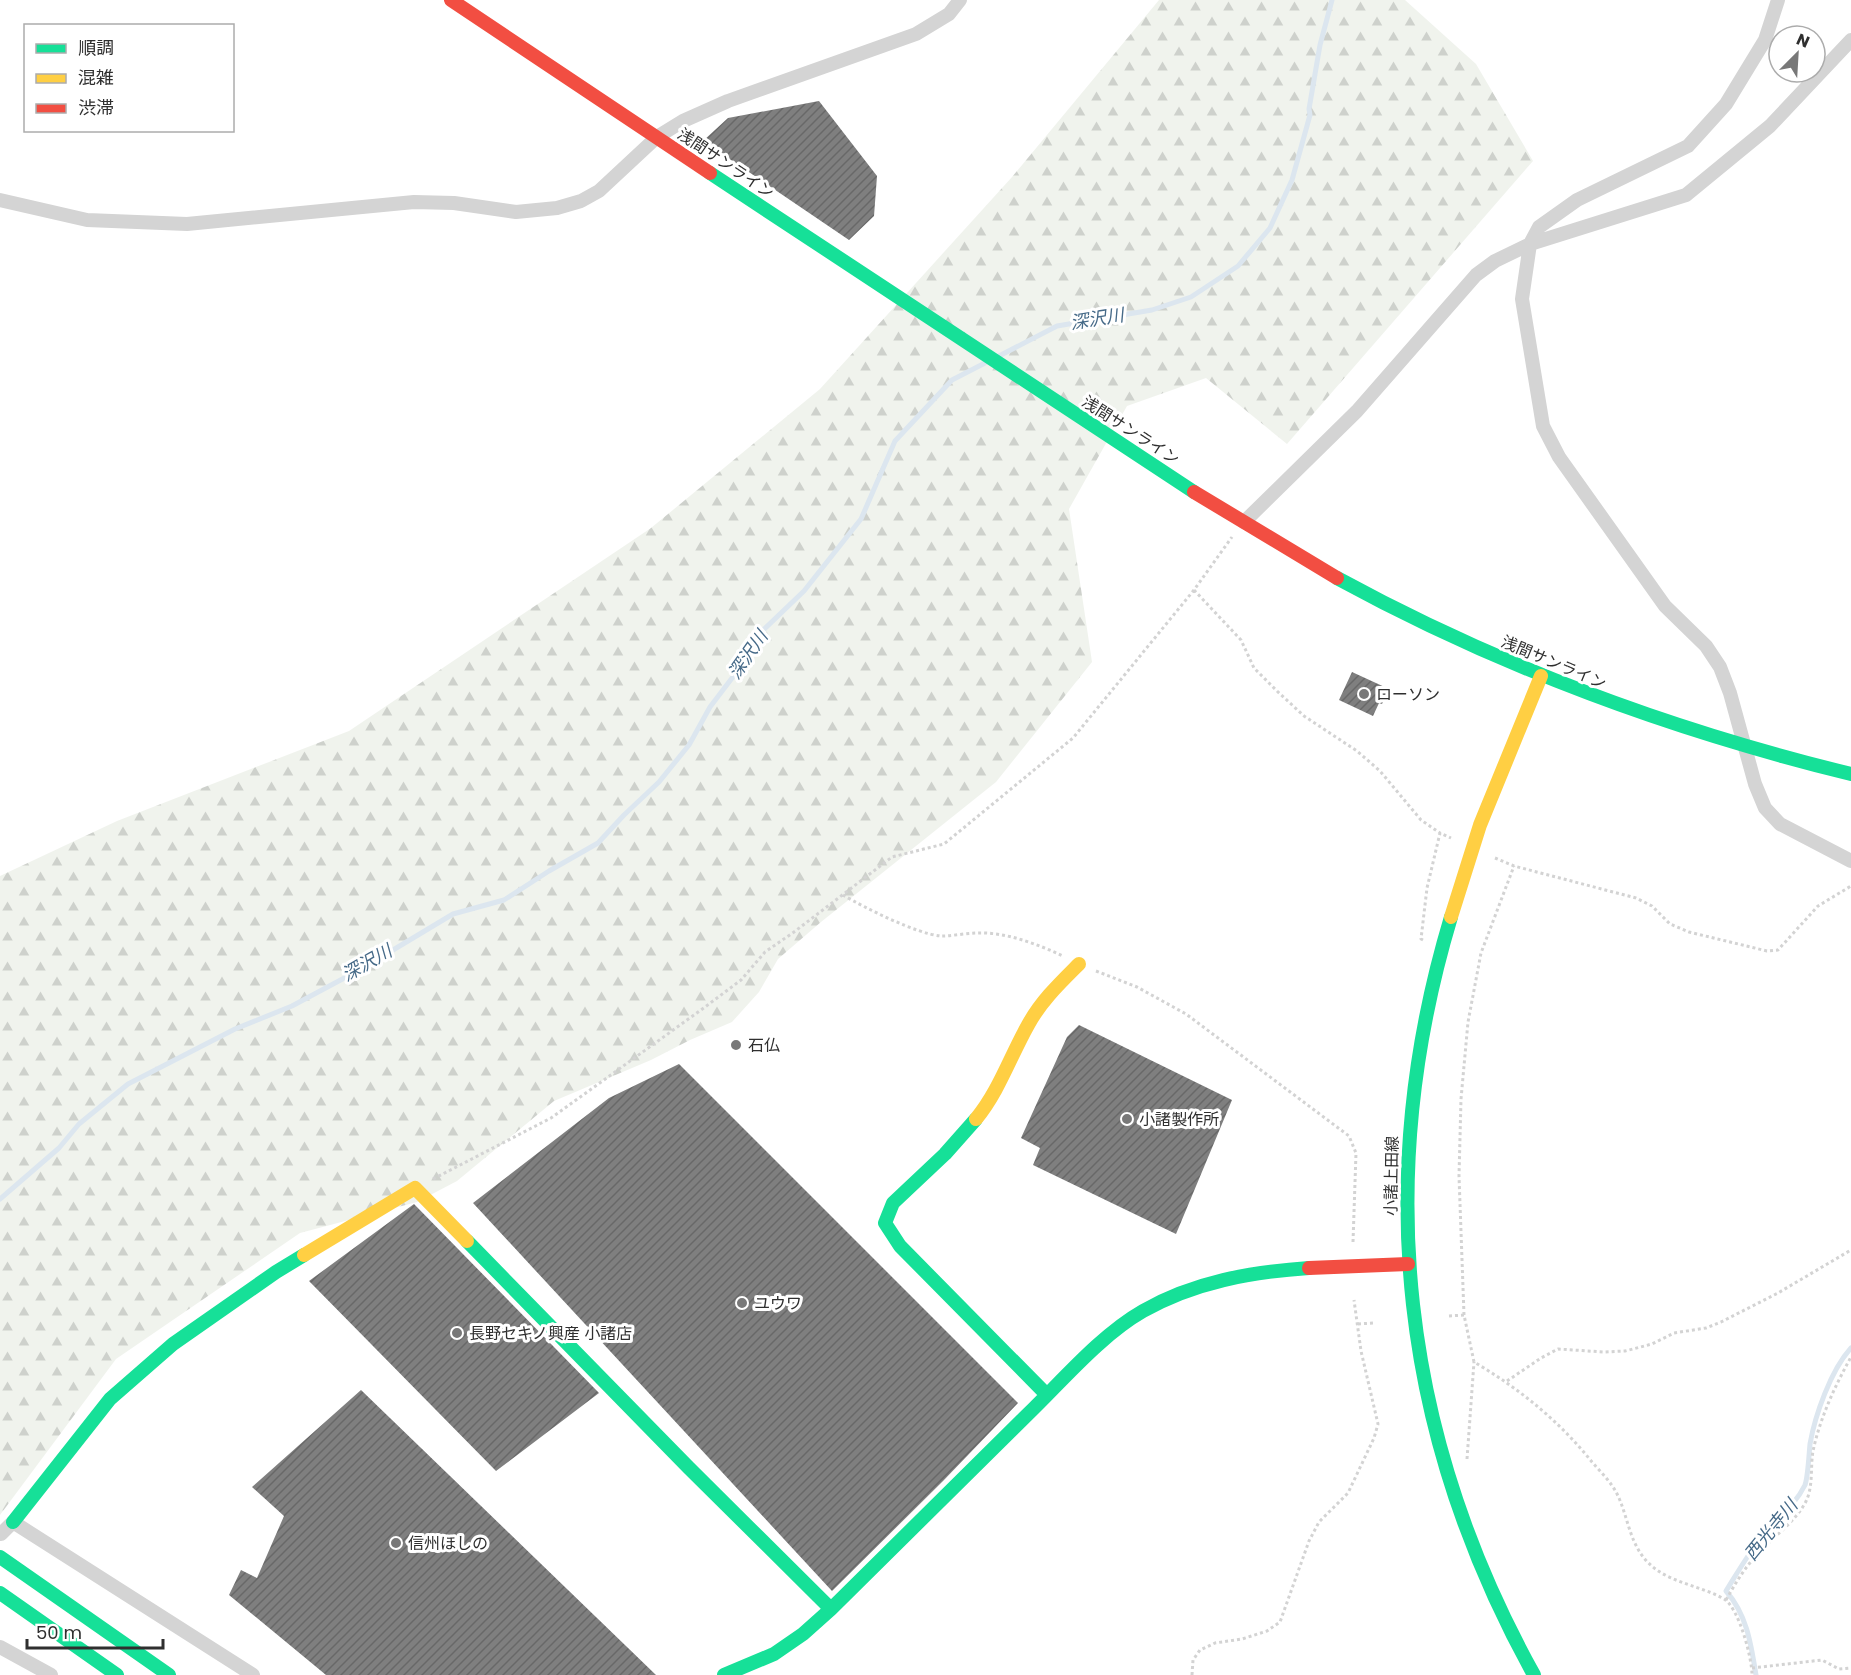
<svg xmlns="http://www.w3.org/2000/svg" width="1851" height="1675" font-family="Poppins,'Noto Sans JP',sans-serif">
<defs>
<pattern id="forest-firs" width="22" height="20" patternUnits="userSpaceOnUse" patternTransform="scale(1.5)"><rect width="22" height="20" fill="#f0f3ed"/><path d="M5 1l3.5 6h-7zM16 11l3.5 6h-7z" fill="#ced1cc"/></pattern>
<pattern id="building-hatch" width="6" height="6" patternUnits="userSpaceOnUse" patternTransform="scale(1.5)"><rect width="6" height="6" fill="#7f7f7f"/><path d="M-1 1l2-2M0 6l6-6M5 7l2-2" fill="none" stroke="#686868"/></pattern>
</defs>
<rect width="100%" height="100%" fill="#fff"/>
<path fill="url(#forest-firs)" d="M1159,0H1405L1476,64L1533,161L1287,444L1206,378L1127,406L1069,509L1092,662L996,782L821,922L778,959L759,992L732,1022L690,1040L651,1060L554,1101L457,1181L417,1202L300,1233L116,1359L0,1515V876L117,821L349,731L651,528L820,389L1012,177Z"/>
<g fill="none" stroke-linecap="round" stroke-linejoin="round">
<path stroke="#dce6ef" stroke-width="5" d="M999,356L1057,326L1152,310L1191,297L1238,266L1270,228L1292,180L1310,115L1309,109L1320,45L1332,0
M0,1199L59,1148L79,1124L128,1084L235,1029L292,1006L363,968L453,914L504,900L549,871L598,843L624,815L659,782L689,745L710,707L745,661L758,635L804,591L861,519L895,441L952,380L985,363
M1756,1675C1751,1644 1747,1615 1726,1591C1739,1570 1751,1549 1767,1530C1782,1514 1795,1505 1805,1485C1808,1477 1809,1454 1810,1444C1815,1415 1831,1370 1851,1348"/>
</g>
<path fill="url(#building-hatch)" d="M819,101L877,176L874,216L849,240L703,141L728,118Z
M1352,672L1389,689L1382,704L1379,703L1373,716L1339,700Z
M1079,1025L1232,1100L1176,1234L1033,1165L1040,1148L1021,1138L1067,1037Z
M679,1064L1018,1403L943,1481L832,1591L473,1203L609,1098Z
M414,1204L599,1393L496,1471L309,1281Z
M361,1390L656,1675H326L229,1595L241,1570L257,1578L284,1516L252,1487Z"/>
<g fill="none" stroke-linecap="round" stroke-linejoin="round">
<path stroke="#d3d3d3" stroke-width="3" stroke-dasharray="3 3" stroke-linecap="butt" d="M1194,590L1241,640L1254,668L1277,691L1304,716L1357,751L1380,771L1421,820L1440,833
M1495,858L1514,866L1636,898L1652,906L1670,924L1689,932L1767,951L1778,950L1818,906L1851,886
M843,895C865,908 917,934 941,936C953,936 966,933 978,933C1006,932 1037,944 1063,956
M1423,940L1421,939L1427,888L1440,833L1451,838
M1096,971L1137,987L1186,1014L1349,1136L1356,1153L1353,1242
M433,1179L551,1118L701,1010L741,980L765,952L794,932L892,857L944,844L1073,738L1194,590L1232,537
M1464,1315L1459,1176L1461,1099L1468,1022L1481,953L1514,866
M1449,1316L1464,1315L1474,1362C1520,1389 1559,1421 1592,1462C1599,1470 1607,1478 1613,1487C1627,1508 1627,1537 1644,1558C1664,1583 1698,1584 1724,1599C1739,1608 1752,1658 1752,1675
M1358,1324L1373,1323
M1507,1381L1541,1358L1558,1349L1604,1352L1625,1351L1652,1344L1674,1333L1706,1328L1721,1322L1778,1293L1851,1250
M1467,1459L1474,1362
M1726,1600C1736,1582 1746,1566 1760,1551C1775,1536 1793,1523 1804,1505C1814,1489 1810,1468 1813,1451C1820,1418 1835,1386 1851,1357
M1752,1668L1822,1660L1839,1669L1851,1668
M1192,1675L1193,1660L1200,1650L1215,1643L1242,1639L1267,1631L1280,1622L1309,1541L1319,1522L1348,1493L1374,1438L1378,1424L1361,1351L1354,1300"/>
<path stroke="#d4d4d4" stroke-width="14" d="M1778,0L1765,40L1726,104L1688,146L1577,200L1539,227L1530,244L1522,299L1543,426L1559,457L1665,606L1706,646L1720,667L1730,693L1755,784L1765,808L1780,824L1851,861
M0,200L87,220L187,224L414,202L454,203L516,212L557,208L581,201L599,191L657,137L683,121L728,101L916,34L949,14L960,0
M1244,522L1357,411L1476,275L1495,261L1530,244L1686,195L1770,126L1851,40
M1,1534L13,1522L253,1675
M0,1647L51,1675"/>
<path stroke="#16e098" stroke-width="14" d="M710,173L1194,492
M1337,578C1500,667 1671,730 1851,774
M1451,917C1372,1180 1401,1435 1534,1675
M976,1119L945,1154L893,1203L885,1223L900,1246L1047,1395
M467,1241L689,1468L831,1609
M13,1522L110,1399L173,1344L276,1272L304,1255
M0,1557L169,1675
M0,1593L117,1675
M724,1675L774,1654L803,1634L831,1609C897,1544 963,1479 1028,1414C1063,1380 1101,1335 1143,1311C1194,1282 1251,1272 1309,1268"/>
<path stroke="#ffcf43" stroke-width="14" d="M1451,917L1480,825L1541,676
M976,1119C999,1091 1010,1057 1028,1025C1041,1001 1060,983 1079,964
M304,1255L415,1188L467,1241"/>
<path stroke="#f24e42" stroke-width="14" d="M451,0L710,173
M1194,492L1337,578
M1309,1268L1408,1264"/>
</g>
<g fill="#787878" stroke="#fff" stroke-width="2">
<circle cx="1364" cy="694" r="6"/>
<circle cx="736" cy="1045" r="6"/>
<circle cx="1127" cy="1119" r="6"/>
<circle cx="742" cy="1303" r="6"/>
<circle cx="457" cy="1333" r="6"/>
<circle cx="396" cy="1543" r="6"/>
</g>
<g text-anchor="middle" stroke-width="6" stroke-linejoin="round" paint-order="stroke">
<g font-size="16" fill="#2f2f2f" stroke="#fff">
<text transform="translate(726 163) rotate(34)" y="6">浅間サンライン</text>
<text transform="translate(1131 430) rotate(33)" y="6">浅間サンライン</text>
<text transform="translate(1554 662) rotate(23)" y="6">浅間サンライン</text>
<text transform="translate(1391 1176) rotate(-89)" y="6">小諸上田線</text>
</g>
<g font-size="16" fill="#2f2f2f" stroke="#fff" text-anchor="start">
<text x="1376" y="700">ローソン</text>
<text x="748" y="1051">石仏</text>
<text x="1139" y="1125">小諸製作所</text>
<text x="754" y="1309">ユウワ</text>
<text x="469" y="1339">長野セキノ興産 小諸店</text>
<text x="408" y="1549">信州ほしの</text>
</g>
<g font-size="18" font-style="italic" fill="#466a88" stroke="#fff">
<text transform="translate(1097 319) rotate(-9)" y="6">深沢川</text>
<text transform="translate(748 655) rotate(-55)" y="6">深沢川</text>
<text transform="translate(367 963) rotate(-30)" y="6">深沢川</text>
<text transform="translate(1771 1530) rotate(-51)" y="6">西光寺川</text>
</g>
</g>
<rect x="24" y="24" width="210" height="108" fill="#ffffff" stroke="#acacac" stroke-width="1.5"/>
<rect x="36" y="44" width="30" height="9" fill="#16e098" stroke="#acacac" stroke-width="1.5"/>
<text x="78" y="54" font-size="18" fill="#2f2f2f">順調</text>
<rect x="36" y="74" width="30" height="9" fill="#ffcf43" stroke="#acacac" stroke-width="1.5"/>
<text x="78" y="84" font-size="18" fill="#2f2f2f">混雑</text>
<rect x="36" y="104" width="30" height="9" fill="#f24e42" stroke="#acacac" stroke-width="1.5"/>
<text x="78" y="114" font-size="18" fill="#2f2f2f">渋滞</text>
<g transform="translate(1797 54) rotate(24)"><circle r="28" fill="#ffffff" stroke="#acacac" stroke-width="1.5"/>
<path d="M0-4.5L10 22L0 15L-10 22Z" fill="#787878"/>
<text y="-9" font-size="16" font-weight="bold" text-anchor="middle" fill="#2f2f2f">N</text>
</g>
<path d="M27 1639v9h136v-9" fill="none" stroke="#2f2f2f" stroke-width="3"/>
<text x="36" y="1639" font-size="18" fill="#2f2f2f" stroke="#ffffff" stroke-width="4.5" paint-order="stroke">50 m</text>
</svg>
